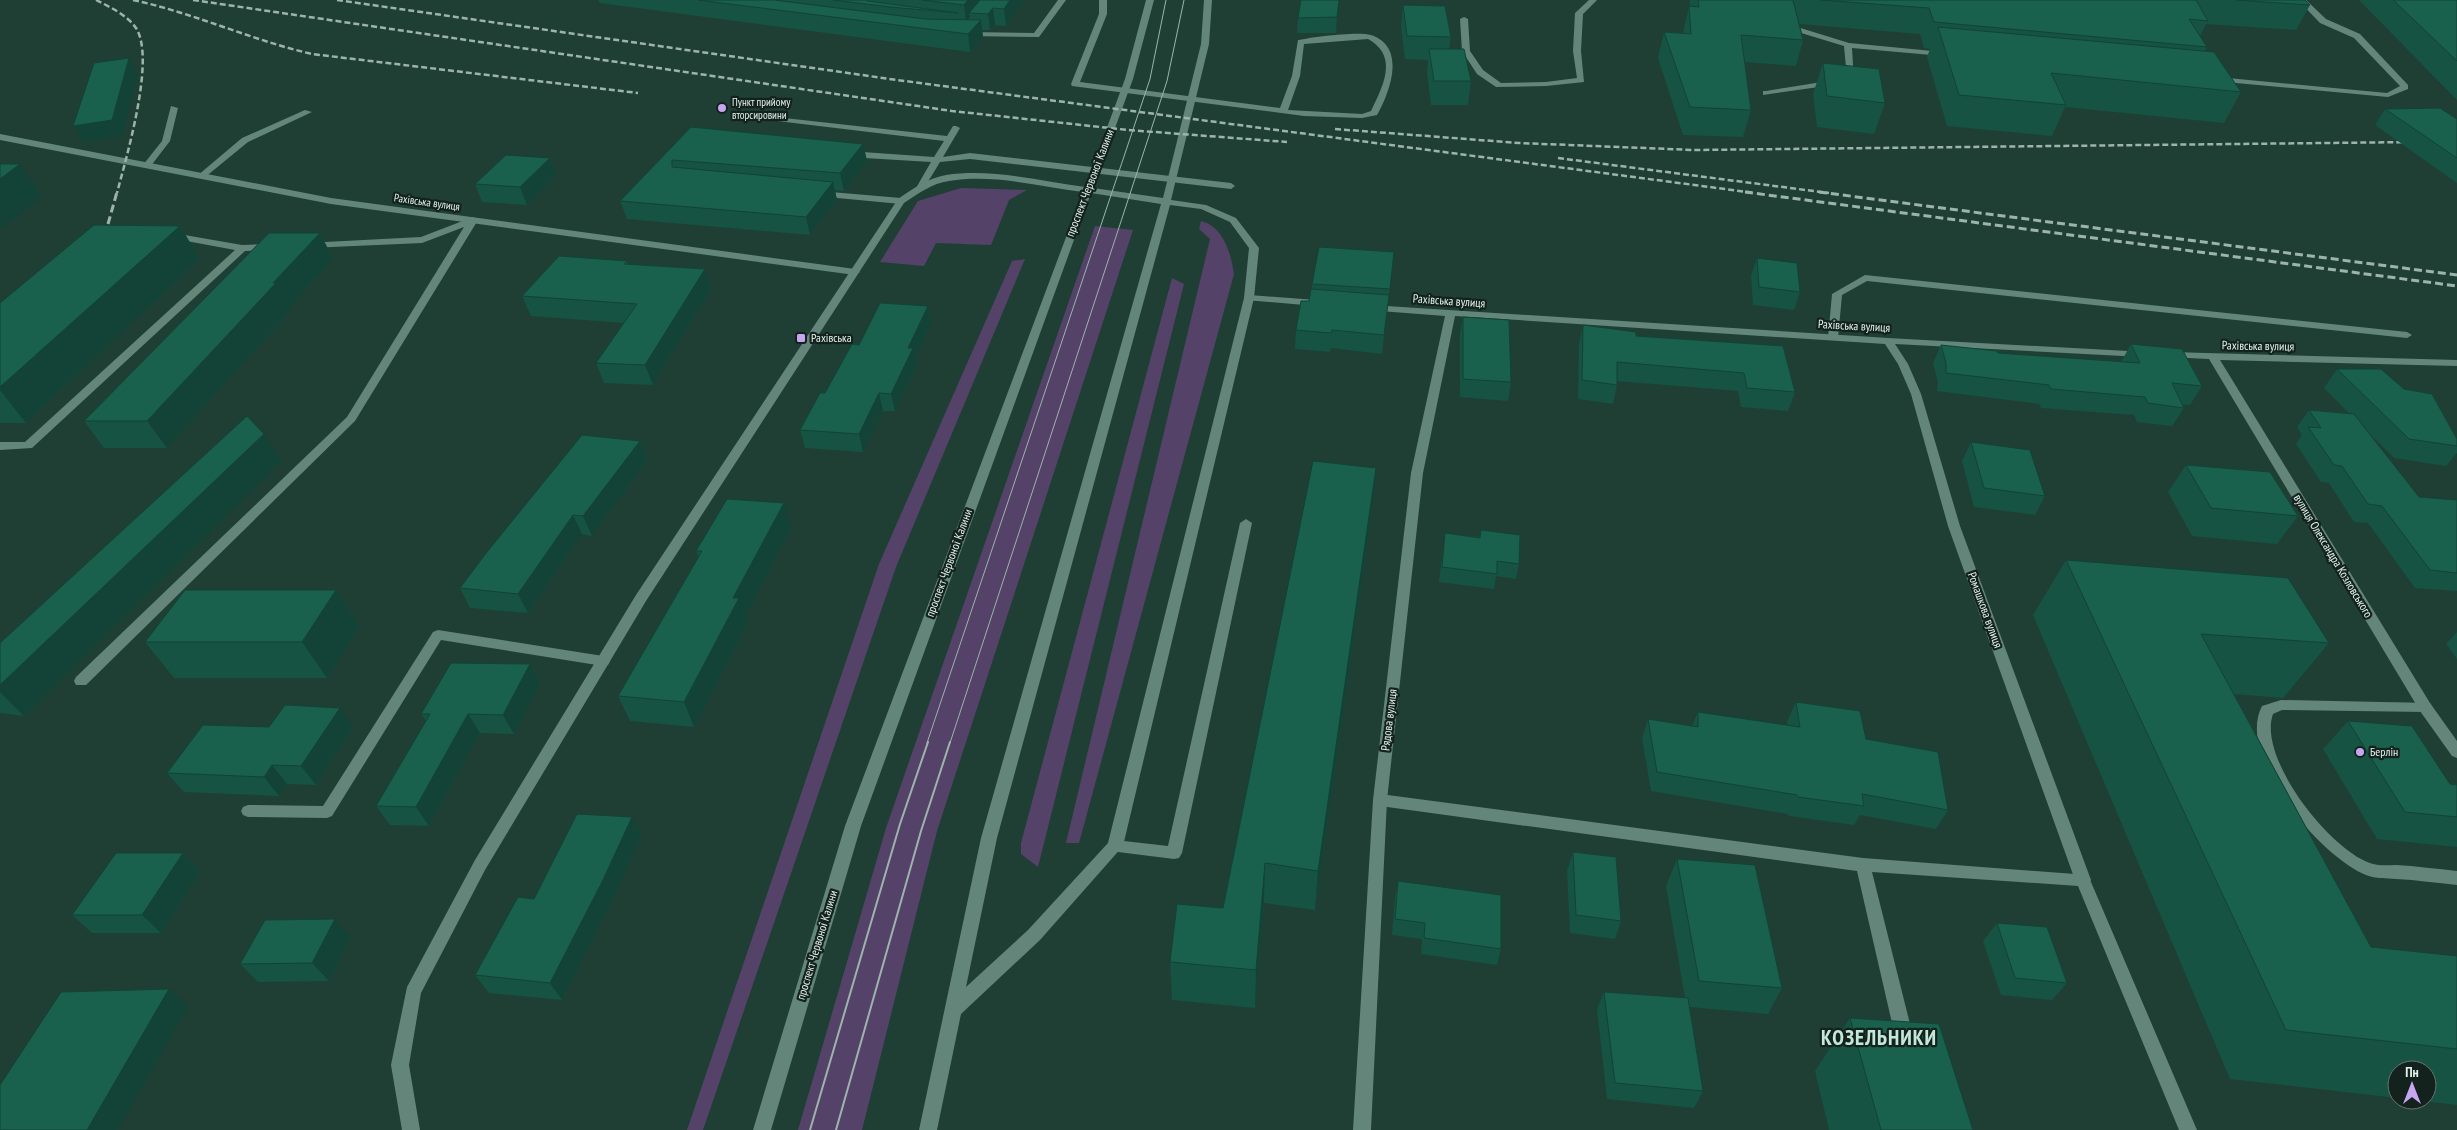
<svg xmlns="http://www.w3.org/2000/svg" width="2457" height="1130" font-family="'PT Sans Narrow',sans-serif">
<rect width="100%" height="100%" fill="#1f3f35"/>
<path fill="#544269" d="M961,188L1027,190L1009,200L991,245L936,243L924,266L880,262L918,201Z
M1201,221C1224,227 1231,254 1234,274L1079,843H1066L1210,239L1199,229Z
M1095,226L1133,230L937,831L862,1130H798L886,828Z
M1025,259L896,567L703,1130H687L879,564L1012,261Z
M1172,278L1184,284L1038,867L1021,854V843Z"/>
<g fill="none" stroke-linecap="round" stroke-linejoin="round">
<path fill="#64867a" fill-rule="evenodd" d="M1058,0H1066L1039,37L967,36L963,34L967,32L1034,33Z
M1099,0H1107V14L1080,82L1280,108L1292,76L1298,40C1313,37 1358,31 1371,35C1407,47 1390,92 1377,115L1362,118L1304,116L1072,86L1071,84L1099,14ZM1368,39C1399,56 1383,86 1371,111L1362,114L1288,110L1300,76L1304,44Z
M1589,0H1597L1583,14L1581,51L1584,82L1546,86L1496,87L1477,74L1462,51L1460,19L1464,17L1468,19L1470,51L1483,70L1501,83L1546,82L1577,78L1573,51L1575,13Z
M1781,0H1789L1794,26L1849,43L1943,52L1947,54L1943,56L1852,48L1854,82L1763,95V91H1766L1847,78L1844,46L1788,29Z
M2298,0H2306L2326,19L2360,34L2408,85V89L2388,97L2214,81L2213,79L2217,77L2387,93L2400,86L2354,38L2320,23Z
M171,106L178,108L170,141L150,167H144L143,165L162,141Z
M305,110L312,112L248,142L204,178L197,176L242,138Z
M766,116L947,136L953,126H956L960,128L943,157L970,153L1231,183L1235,186L1231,189L970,159L940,162L923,190L920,191L916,188L931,162L848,157L844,154L848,151L934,157L944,141L769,120L765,118Z
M819,191L901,198L905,201L901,204L816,196V192Z
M473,217L478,220L355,421L86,685H76L74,681L76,677L347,417L464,227L422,243L309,248L304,245L306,243L421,237Z
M173,233L242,245L272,244L277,247L272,250L245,251L32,448L0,450V442H25L235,250L170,238V234Z
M1865,275L2407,332L2412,335L2407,338L1867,281L1842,295L1838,338L1837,340H1829L1828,338L1832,294Z
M1246,519L1252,523L1182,853L1179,858L1174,859L1110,851L1107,846L1110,841L1115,840L1168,846L1240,523Z
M438,630L603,656L608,657L610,661L608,665L603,666L441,640L332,816L327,818L248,817L243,815L241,811L243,807L248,805L323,806L433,632Z
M2281,700L2430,703L2432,707L2430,711L2425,712L2282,710L2273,714C2257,758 2331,852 2373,864C2380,866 2389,865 2396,865C2416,866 2437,869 2457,871V885C2437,883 2417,880 2396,879C2386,878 2376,879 2366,875C2321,857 2235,757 2262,706Z
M1380,794L1863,858L2088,875L2197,1130H2179L2078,886L1872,872L1913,1036L1910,1042L1904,1044L1898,1042L1895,1036L1857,871L1380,806L1375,804L1373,800L1375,796Z"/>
<path fill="#64867a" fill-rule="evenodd" d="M0,134L331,198L855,269L860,272L855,275L331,204L0,140Z
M1249,295L1316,300L1321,303L1316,306L1245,300V296Z
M1371,305L1888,338L2146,352L2147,354L2142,357L1895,344L1908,364L1921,394L1960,526L2091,880L2088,885L2083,887L2078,885L2075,880L1948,526L1911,394L1898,364L1885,344L1455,316L1423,473L1387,800L1371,1130H1353L1373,800L1411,473L1445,316L1367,310V306Z
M2170,352L2457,360V366L2220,360L2430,703L2457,741V758L2452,756L2420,711L2209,359L2166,357V353Z"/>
<path fill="#64867a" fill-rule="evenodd" d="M1146,0H1154L1133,79L1093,188L1163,198L1201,44L1204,0H1212L1209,44L1171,200L1206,205L1236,218L1259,248L1254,298L1123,846L1040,940L961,1014L937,1130H919L981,838L1161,204L1091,193L861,826L771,1130H753L845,826L1083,192C1039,186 993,174 949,181C932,183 918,194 904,203L646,601L485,870L421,993L409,1065L420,1130H402L391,1065L407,987L475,860L636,595L898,199C912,189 929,178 946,175C992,168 1040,181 1085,187L1125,79ZM1170,205L1201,209L1230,222L1249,248L1244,298L1108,843L1028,930L966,987L997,838Z"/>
<path stroke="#9db4ac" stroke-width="1" d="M927,743L1150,79L1166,0
M950,743L1167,81L1184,0"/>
<path stroke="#9db4ac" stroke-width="2" d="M810,1130L900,824L928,742
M836,1130L921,831L950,742"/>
<path stroke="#9db4ac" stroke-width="2.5" stroke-dasharray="6 3" stroke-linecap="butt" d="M96,0C110,7 127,15 136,28C156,59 126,158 117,193
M133,0C194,13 251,40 312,54L638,93
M193,0L952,111L1128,130L1287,142
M337,0L897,80L1755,193
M1335,129L1519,143L1694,150L2414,142
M1558,158L1829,193"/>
<path stroke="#9db4ac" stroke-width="3" stroke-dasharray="8 4" stroke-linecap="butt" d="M1745,192L2457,286
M1819,192L2457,275
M108,224L117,192"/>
</g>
<path fill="#165342" d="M598,0H1024L1006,26L995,25L990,30H982L983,37L970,52L600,3Z
M1301,0H1340L1336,33H1297L1298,18Z
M1690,0H2305L2310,5L2296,30L2206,24L2200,36L2207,47L2205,51L2241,92L2224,123L2065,107L2052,136L1947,126L1927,57L1930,49L1924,48L1920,34L1800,24L1803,40L1796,66L1745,62L1751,110L1743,137L1683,135L1658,58L1664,32L1683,33L1689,6L1690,7Z
M2359,0H2457V100Z
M1403,5L1451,37L1449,49L1471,81L1468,105H1431L1427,72L1428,60L1405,59L1401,27Z
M1823,63L1885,103L1874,134L1817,127L1813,94Z
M2385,109L2457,119V183L2375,125Z
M691,127L863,144L867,161L844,191L835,190L837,200L810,235L627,219L620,201Z
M550,158L556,175L527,205L482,202L475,184Z
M180,226L200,259L26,423H0V303Z
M320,233L333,259L290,307L291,310L167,448H104L84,421Z
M1394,252L1382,354L1331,348L1330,352L1295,349L1296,330L1309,301L1312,289V284Z
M1757,258L1800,292L1794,310L1753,305L1751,276Z
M627,261L628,264L705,269L711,289L653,385L604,383L596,363L624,323L531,316L522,296Z
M928,306L931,323L915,358L917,366L895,411H883L863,452L805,448L800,430L859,345Z
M1463,317L1511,382L1508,401L1460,397V335Z
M1583,325L1636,336L1783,346L1795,392L1788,411L1741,407L1738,391L1617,381V385L1613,404L1578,399L1579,344Z
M2131,344L2202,386L2190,405L2182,404L2184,408L2172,426L2137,422L2134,415L2041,408L2039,404L1937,391L1938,382L1933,363L1941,345L1998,353L2121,362Z
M2337,369L2457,439V453L2446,466L2394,458L2369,433L2419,497L2457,500V591L2415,588L2368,523L2354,522L2329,483L2321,482L2296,444L2302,435L2297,427L2309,410L2349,413L2324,388Z
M640,441L647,460L592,536L582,534L528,613L470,608L460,588Z
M1971,442L2045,496L2035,515L1974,507L1962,461Z
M282,461L24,716L0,713V643Z
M2186,465L2298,516L2277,544L2192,536L2168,492Z
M1372,509L1315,910L1264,903L1255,1008L1172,1000L1170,962L1223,908Z
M791,528L745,617L748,623L694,727L630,721L618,696L699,557L696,551Z
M1481,530L1519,564L1516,579L1496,576L1494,589L1439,582L1445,533L1479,537Z
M2066,560L2329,643L2283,698L2234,694L2371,947L2457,956V1105L2414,1100H2427V1070H2397V1098L2230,1079L2033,615Z
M336,590L360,626L327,678H174L145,642Z
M2457,632V659L2446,644Z
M530,664L540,684L514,734L480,733L429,826L390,825L376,806L426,721L421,714Z
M1796,702L1866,739L1948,810L1936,829L1860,815L1854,825L1789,816L1788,814L1651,791L1642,738L1648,719L1692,726L1698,712L1788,726L1787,722Z
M2348,721L2450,784L2457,785V847L2377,839L2323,749Z
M354,727L316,785L287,784L279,796L184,792L167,773Z
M642,836L612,901L562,1000L489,993L475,975L534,899Z
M1573,852L1621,921L1615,939L1570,933L1567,871Z
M1677,859L1782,988L1768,1014L1690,1007L1703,1091L1694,1108L1607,1099L1597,1009L1604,992L1685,998L1666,886Z
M201,871L161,933H92L72,915Z
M1398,881L1501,949L1497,965L1421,954L1422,939L1392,935L1395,897Z
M1997,923L2067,983L2052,1000L2001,995L1983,941Z
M351,937L329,981L258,982L240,964Z
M1850,1018L1973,1130H1829L1815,1071Z"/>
<path fill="#124336" d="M968,0H982L969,13L970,17L966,22L964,5Z
M1010,0H1024L1006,26L1004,9Z
M1339,0H1340L1336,33L1337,17Z
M993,8L995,25L990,30L988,14Z
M981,20L983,37L970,52L968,34Z
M129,58L138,74L122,136L84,143L73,126Z
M863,144L867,161L844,191L840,173Z
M550,158L556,175L527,205L520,187Z
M20,164L42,196L0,230V179Z
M833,182L837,200L810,235L806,217Z
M180,226L200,259L26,423L0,390V387Z
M320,233L333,259L290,307L291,310L167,448L147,421L273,283Z
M705,269L711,289L653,385L645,365Z
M928,306L931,323L915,358L917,366L895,411L891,394L908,348Z
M879,393L883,411L863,452L859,434Z
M264,434L282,461L24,716L0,692V685Z
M640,441L647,460L592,536L583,516Z
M1376,468L1372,509L1315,910L1318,871Z
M784,503L791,528L745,617L748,623L694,727L684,702L733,598Z
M573,515L582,534L528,613L518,594Z
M336,590L360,626L327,678L302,642Z
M530,664L540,684L514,734L503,715Z
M340,708L354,727L316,785L301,766Z
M468,714L480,733L429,826L416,807Z
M272,765L287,784L279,796L264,777Z
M632,817L642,836L612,901L562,1000L550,983Z
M183,853L201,871L161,933L142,915Z
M1265,863L1264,903L1255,1008L1256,970Z
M335,919L351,937L329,981L312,963Z
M169,989L188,1007L118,1130H87Z"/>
<path fill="#19604d" stroke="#124336" d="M698,0H774L925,19L981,20L968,34Z
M833,0H866L868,1L958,13L890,7Z
M922,0H968L964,5Z
M980,0H1010L1004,9L993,8L988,14L969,13Z
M1301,0H1339L1337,17L1298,18Z
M1698,0H1793L1803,40L1741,35L1751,110L1690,107L1664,32L1691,34L1689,6L1699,7Z
M1820,0H2196L2208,21L2189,19L2207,47L1934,22L1929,8Z
M2236,0H2305L2310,5Z
M2393,0H2457V61Z
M1403,5L1445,6L1451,37L1407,36Z
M1938,27L2214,52L2241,92L2051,73L2066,105L1959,95Z
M1429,49H1464L1471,81H1434Z
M129,58L112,120L73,126L94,63Z
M1823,63L1879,69L1885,103L1827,96Z
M2440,108L2457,119V158L2385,109Z
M691,127L863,144L840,173L672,160V167L833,182L806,217L620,201Z
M506,155L550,158L520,187L475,184Z
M0,164H20L0,179Z
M94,225L180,226L0,387V303Z
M269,233H320L273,283H276L147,421H84Z
M1319,247L1394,252L1390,289L1312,284Z
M559,256L627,261L624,264L705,269L645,365L596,363L637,304L522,296Z
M1757,258L1797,263L1800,292L1759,287Z
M1311,289L1389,295L1384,335L1332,330L1331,333L1296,330L1301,301H1309Z
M880,303L928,306L908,348H913L891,394L879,393L859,434L800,430L820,393H825L852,344L859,345Z
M1463,317L1509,320L1511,382L1463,379Z
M1583,325L1636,332V336L1783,346L1795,392L1747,388L1744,373L1617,362V385L1582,380Z
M2131,344L2182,349L2202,386L2172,383L2184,408L2148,403L2145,397L2051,389L2049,385L1946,373V363L1941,345L1997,351L1998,353L2140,363Z
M2337,369H2381L2404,389L2432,394L2457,439V446L2409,439Z
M2309,410L2354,414L2419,497L2457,500V573L2430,570L2382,506L2368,504L2342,466L2334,465L2308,427L2321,428Z
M247,416L264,434L0,685V643Z
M582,435L640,441L583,516L573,515L518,594L460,588L487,552Z
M1971,442L2030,450L2045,496L1984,488Z
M1313,461L1376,468L1318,871L1265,863L1256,970L1170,962L1177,904L1223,908Z
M2186,465L2270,472L2298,516L2211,508Z
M727,499L784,503L733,598H739L684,702L618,696L702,551H696Z
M1481,530L1520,535L1519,564L1497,561V574L1442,567L1445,533L1480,538Z
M2066,560L2288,578L2329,643L2201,634L2371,947L2457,956V1049L2286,1030Z
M185,590H336L302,642H145Z
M451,663L530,664L503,715L468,714L416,807L376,806L430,714H421Z
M1796,702L1860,711L1866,739L1938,752L1948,810L1862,794L1864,806L1798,797L1797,795L1657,772L1648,719L1698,727V712L1800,727Z
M285,705L340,708L301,766L272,765L264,777L167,773L203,725L269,727Z
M2348,721L2412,726L2450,784L2457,785V817L2405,812Z
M577,814L632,817L602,882L550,983L475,975L518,897L534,899Z
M1573,852L1616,857L1621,921L1576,915Z
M116,853H183L142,915H72Z
M1677,859L1755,865L1782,988L1699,981Z
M1398,881L1501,895V949L1424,938L1425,923L1395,919Z
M335,919L312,963L240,964L265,920Z
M1997,923L2047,927L2067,983L2015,978Z
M169,989L87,1130H0V1085L61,992Z
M1604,992L1688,998L1703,1091L1615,1083Z
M1850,1018L1939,1024L1973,1130H1881Z"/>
<g fill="#c7a6ef" stroke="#14221e" stroke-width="2">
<circle cx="722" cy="108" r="5"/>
<rect x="796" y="333" width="10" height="10" rx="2.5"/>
<circle cx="2360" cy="752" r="5"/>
</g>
<g text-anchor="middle" stroke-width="4.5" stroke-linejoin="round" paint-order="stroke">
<g font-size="11" fill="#e1f3ec" stroke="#14221e" text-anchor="start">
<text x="732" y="106">Пункт прийому<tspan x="732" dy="13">вторсировини</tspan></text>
</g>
<g font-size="11" fill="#e1f3ec" stroke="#14221e">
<text transform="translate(427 202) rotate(8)" y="4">Рахівська вулиця</text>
</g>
<g font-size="12" fill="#e1f3ec" stroke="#14221e">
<text transform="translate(1090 183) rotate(-69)" y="4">проспект Червоної Калини</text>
<text transform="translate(1449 301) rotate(4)" y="4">Рахівська вулиця</text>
<text transform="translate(1854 326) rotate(3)" y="4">Рахівська вулиця</text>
<text transform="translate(2258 346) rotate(1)" y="4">Рахівська вулиця</text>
<text transform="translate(2333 556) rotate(59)" y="4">вулиця Олександра Козловського</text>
<text transform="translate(949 563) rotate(-70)" y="4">проспект Червоної Калини</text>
<text transform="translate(1985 610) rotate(70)" y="4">Ромашкова вулиця</text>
<text transform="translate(1389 720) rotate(-83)" y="4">Рядова вулиця</text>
<text transform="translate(817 945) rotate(-73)" y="4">проспект Червоної Калини</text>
</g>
<g font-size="12" fill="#e1f3ec" stroke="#14221e" text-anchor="start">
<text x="811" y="342">Рахівська</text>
<text x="2370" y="756">Берлін</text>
</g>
<g font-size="21" font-weight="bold" letter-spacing="1" fill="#c3e8da" stroke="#14221e">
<text x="1879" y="1045">КОЗЕЛЬНИКИ</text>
</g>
</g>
<g transform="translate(2412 1085)"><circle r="24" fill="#14221e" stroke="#667670"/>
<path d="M0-4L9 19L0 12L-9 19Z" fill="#c7a6ef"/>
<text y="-8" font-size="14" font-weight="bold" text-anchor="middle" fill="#e1f3ec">Пн</text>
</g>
</svg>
